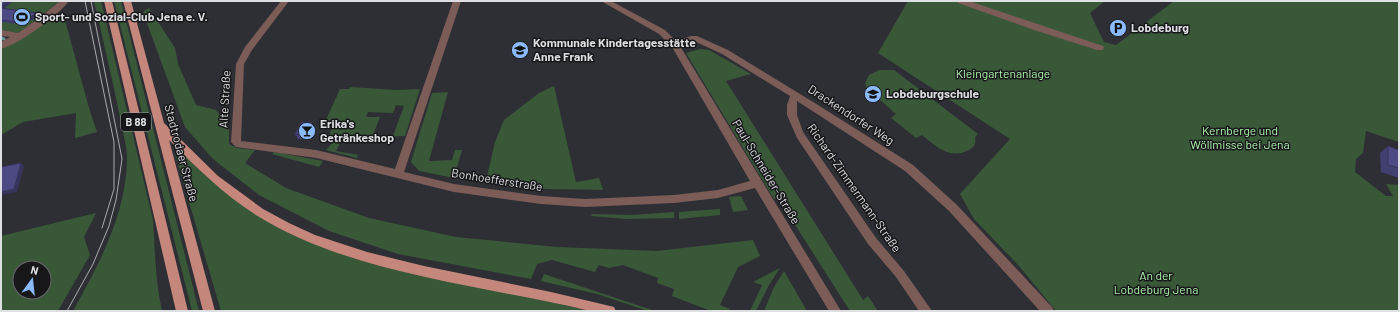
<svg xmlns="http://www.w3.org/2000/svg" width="1400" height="312" font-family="Barlow,sans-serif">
<rect width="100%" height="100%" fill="#2e2f35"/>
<path fill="#395838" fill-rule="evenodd" d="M1,1H60L19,33L1,31Z
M94,1H101L153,220C155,250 155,280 162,311H73C99,264 128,211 127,155C126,143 122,129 120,117C112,78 103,39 94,1Z
M114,1H121L199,311H192Z
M908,1H1105L1090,13L1104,42L1116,45L1174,1H1399V142L1366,131L1363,153L1356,159L1355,172L1386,196H1393L1386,184L1399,185V311H1056L1019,266L974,219L960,194L1010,139L878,53Z
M149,8L175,48L178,64L196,105L216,110L229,127V144L237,148L255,150L245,163L286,188L369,218L456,237L557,247L657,251L753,240L760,256L738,267L720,305L730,309L728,311H711L672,296L674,289L657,283L658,278L623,265L609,268L599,265L595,272L552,260L537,264L531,279L398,254L329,231L259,195L213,159L185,127L143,12Z
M63,13L89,108L97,132L75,138L76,113L23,122L1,135V48L51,16Z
M700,49L709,50L751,74L726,81L863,300L868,296L878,311H850L778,198L774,199L686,53Z
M879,70H894L978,134L975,137C976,143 975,147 969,150C950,160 937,147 922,135L916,138L891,118L896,114L871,92L867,89L865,83L869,75Z
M554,86L576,182L599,178L603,190C565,189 524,191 486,181L495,142L504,120L539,93Z
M350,87L397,90L420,89L405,136L384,137L385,135L393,136L404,106L396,105L393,113L368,112L366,117H380L373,135H344L336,151L358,155L357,158L326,150L335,140L328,138L332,128L324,127L325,122L340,89H349Z
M448,92L429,161L452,160L455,150H462L454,178L419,171L411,162L432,93Z
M183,151C259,240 359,263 468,285C509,293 550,301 590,311H221L175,154Z
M274,152L323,161L319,167L272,154Z
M741,196L748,210L733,212L729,197Z
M720,209V215L679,219V212Z
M674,212V218L626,219L591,216L592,214L631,215Z
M96,213L84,237L90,255L58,311H1V236ZM20,268H44V292H20Z
M780,268L769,285L756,311H750L762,285L753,282Z
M784,271L807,311H764L774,287Z
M544,274L655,311H648L597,294L541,281Z"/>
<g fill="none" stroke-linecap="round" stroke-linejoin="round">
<path stroke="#649a9c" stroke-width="3" d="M1,38L4,39"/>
<path fill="#7b5c57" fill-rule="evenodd" d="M60,1H69C58,16 19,44 1,49V42L10,37L1,36V30L18,33L39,18Z
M281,1H289L252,50L244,64L241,141L316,150L395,169L453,1H461L404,172L454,184L541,196L585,199L674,195L718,190L750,181L672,47L659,34L601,1H611L665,30L676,41L691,36H697L728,50L818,105L913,165L957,205L1052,307L1054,311H1040L949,211L905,171L797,101V115L803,132L876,238L904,271L932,311H919L896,277L868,244L797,138L787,115V105L790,96L722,54L696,42L680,46L841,311H829L755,188L718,198L674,203L585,207L541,204L454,192L316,158L236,147L231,142L236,64L245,47Z
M957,1H969L1103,46L1104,48L1103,50H1097L1034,30L958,3Z"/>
<path fill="#c5877c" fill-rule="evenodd" d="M104,1H112L188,311H176Z
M123,1H131L164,123L218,176L263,209L289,223L315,235L367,252L424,266L551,292L610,306L614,307L616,311H590C482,285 350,274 256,215C223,194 196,167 169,140L215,311H203Z"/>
<path stroke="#aaabb0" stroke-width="1" d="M85,1L114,142V189L102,228
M67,311L93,264L109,226L116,200L122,159L91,1"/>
</g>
<path fill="#423f71" d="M1,1H13L4,8L36,13L38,15L25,25L1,22Z
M311,122L314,127L307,139H298L295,134Z
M1388,146L1399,150V178L1381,172L1380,153Z"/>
<path fill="#36335c" d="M7,1H13L2,10L1,9V6Z
M36,13L38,15L25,25L23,23Z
M311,122L314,127L307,139L304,135Z
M21,163L24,166L17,192L1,195V192Z"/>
<path fill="#4d4983" stroke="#36335c" d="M1,1H7L1,6Z
M1,8L36,13L23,23L1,20Z
M302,122H311L304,135L295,134Z
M1388,146L1399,150V168L1388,165Z
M21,163L14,189L1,192V167Z"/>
<defs>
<symbol id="stadium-disc" viewBox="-11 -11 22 22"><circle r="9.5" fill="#8abafc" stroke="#17171a"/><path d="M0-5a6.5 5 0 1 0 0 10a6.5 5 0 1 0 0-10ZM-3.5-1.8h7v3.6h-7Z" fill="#111"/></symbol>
<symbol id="parking-disc" viewBox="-11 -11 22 22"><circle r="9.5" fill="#8abafc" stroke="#17171a"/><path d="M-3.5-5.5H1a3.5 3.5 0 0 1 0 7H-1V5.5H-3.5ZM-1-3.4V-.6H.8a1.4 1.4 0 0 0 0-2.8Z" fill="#111"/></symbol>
<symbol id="school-disc" viewBox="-11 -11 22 22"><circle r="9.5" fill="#8abafc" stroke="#17171a"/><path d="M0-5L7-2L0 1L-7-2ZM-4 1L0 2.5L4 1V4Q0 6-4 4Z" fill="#111"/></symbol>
<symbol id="bar-disc" viewBox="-11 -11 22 22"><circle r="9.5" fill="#8abafc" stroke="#17171a"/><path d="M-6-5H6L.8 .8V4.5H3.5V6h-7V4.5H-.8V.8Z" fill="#111"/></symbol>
</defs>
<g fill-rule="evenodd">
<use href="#stadium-disc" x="12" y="7" width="20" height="20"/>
<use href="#parking-disc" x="1108" y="18" width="20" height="20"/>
<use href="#school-disc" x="510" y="40" width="20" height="20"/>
<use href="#school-disc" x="863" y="84" width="20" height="20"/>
<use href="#bar-disc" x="297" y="121" width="20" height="20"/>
</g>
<g text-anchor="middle" stroke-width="3" stroke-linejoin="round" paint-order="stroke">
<rect fill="#17171a" stroke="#a2a3a7" stroke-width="1" x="121" y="113" width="30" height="18" rx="3"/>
<g font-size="11" font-weight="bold" fill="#dedfe3">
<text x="136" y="126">B 88</text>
</g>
<g font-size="12" font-weight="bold" fill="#dedfe3" stroke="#17171a" text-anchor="start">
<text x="35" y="21">Sport- und Sozial-Club Jena e. V.</text>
<text x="1131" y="32">Lobdeburg</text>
<text x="533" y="47">Kommunale Kindertagesstätte<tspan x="533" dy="14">Anne Frank</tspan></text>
<text x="886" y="98">Lobdeburgschule</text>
<text x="320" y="128">Erika's<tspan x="320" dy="14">Getränkeshop</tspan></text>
</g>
<g font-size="12" fill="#acf4ab" stroke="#17171a">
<text x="1003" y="78">Kleingartenanlage</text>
<text x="1240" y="135">Kernberge und<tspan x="1240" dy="14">Wöllmisse bei Jena</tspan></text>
<text x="1156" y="280">An der<tspan x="1156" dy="14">Lobdeburg Jena</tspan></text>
</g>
<g font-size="12" fill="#dedfe3" stroke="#17171a">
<text transform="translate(225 99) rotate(-87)" y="4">Alte Straße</text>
<text transform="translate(851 115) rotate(33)" y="4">Drackendorfer Weg</text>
<text transform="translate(181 153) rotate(75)" y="4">Stadtrodaer Straße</text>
<text transform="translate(766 172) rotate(59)" y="4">Paul-Schneider-Straße</text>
<text transform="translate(497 180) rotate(9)" y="4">Bonhoefferstraße</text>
<text transform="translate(854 188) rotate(55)" y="4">Richard-Zimmermann-Straße</text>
</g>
</g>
<rect width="1400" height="312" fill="none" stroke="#dedfe3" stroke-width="4"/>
<g transform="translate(32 280) rotate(15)"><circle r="19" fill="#17171a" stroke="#67676a"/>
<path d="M0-3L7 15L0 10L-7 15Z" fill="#8abafc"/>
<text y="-6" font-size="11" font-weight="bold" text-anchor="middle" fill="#dedfe3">N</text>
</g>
</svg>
